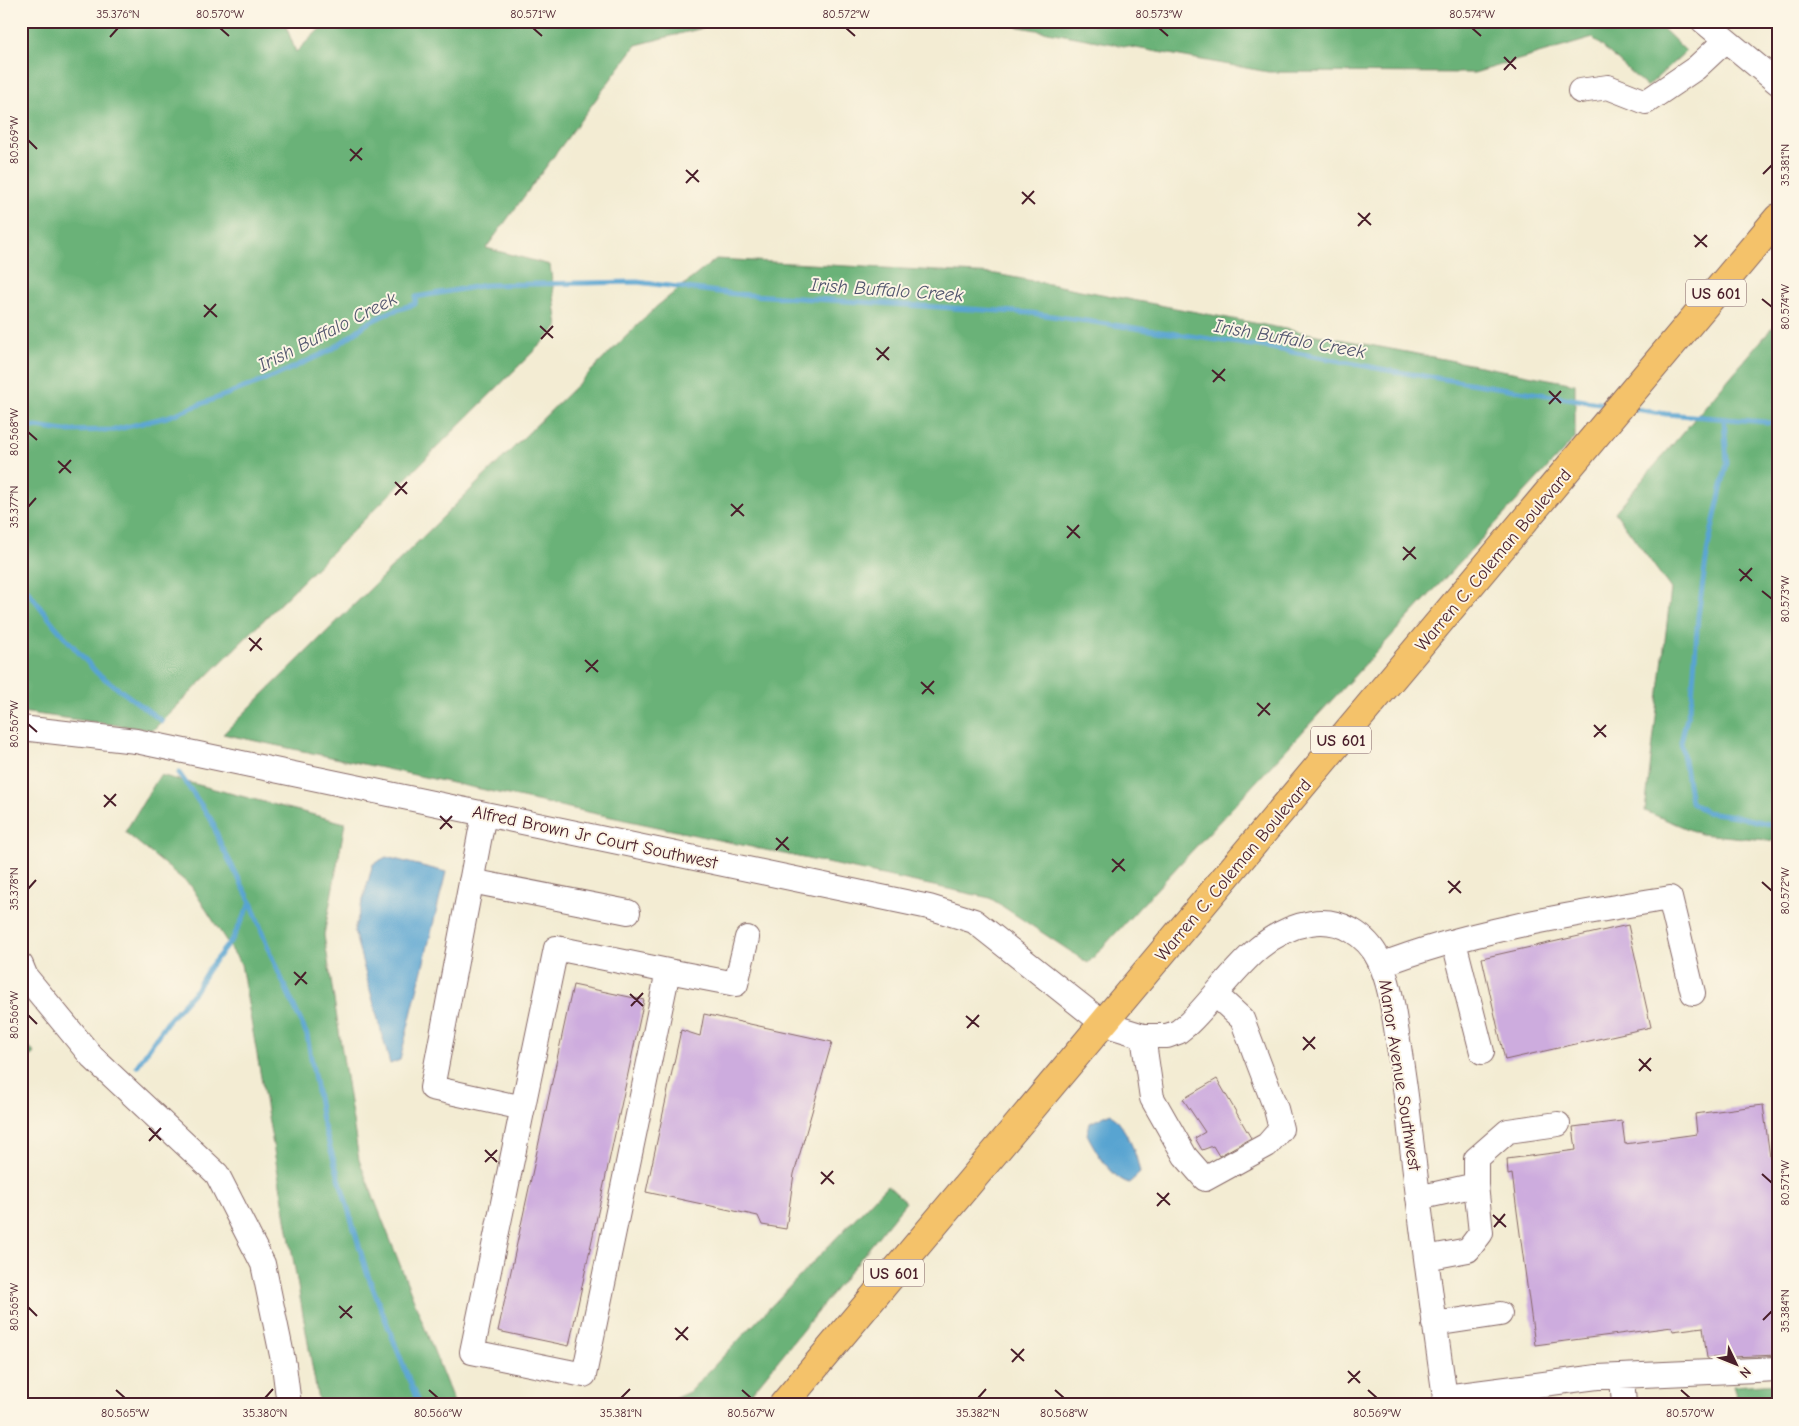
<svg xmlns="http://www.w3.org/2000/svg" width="1799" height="1426" font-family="'Comic Neue',sans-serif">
<rect width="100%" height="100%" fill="#fcf5e5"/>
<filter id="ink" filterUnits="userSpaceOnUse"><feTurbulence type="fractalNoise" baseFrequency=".02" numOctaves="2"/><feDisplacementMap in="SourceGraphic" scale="10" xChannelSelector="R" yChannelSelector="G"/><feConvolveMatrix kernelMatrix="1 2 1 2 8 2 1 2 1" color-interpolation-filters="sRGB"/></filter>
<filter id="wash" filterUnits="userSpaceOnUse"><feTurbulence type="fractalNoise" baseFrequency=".0096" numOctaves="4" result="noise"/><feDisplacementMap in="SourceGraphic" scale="20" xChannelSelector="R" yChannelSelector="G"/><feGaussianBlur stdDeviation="1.12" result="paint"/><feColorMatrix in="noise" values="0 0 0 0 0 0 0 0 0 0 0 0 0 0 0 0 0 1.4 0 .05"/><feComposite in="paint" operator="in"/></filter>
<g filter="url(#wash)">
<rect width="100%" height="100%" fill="#f3ecd3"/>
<path fill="#6bb278" stroke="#5a6852" d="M21,21H284L296,52L328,21H730L636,45L486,248L550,265L558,327L153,730L21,712Z
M987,21H1655L1686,51L1647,87L1593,38L1474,73L1268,72Z
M716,259L996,274L1575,384V438L1088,963L990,898L223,734L656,307Z
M1778,321V841L1700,834L1645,811L1671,589L1615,512Z
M160,775L345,823L324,935L359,1160L455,1405H319L241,964L191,886L125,832Z
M21,1035L34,1053L21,1067Z
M887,1185L906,1202L742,1405H660L689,1392Z
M1778,1383V1405H1739L1733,1386Z"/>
<path fill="#59a4d1" stroke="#52627e" d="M386,857L446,872L400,1060L390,1064L354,931L373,864Z
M1111,1113C1127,1130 1136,1151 1140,1173L1129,1183C1111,1178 1095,1150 1087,1134L1090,1123Z"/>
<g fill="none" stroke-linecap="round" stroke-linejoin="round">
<path stroke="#59a4d1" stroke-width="5" d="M1629,408L1666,414L1778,423
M1724,419L1727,463L1708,547L1698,616L1692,697L1681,742L1691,802L1706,812L1735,816L1778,826
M21,425L65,431L114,430L167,417L275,376L331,350L368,323L390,312L415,304L416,297L486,285L637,282L735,294L1031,313L1266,347L1392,371L1611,405
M21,582L55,626L97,673L162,721
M179,773L212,821L221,845L251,902L270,953L307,1035L322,1120L367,1273L419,1405
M137,1066L167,1022L195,991L209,968L233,938L251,902"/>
</g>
<g id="blocks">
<path fill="#cdacde" d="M1628,925L1651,1027L1505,1060L1482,958Z
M573,985L644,1000L569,1346L498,1331Z
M704,1014L832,1042L794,1174L786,1229L762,1225L758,1216L646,1192L681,1030L700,1036Z
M1217,1079L1251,1138L1219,1156L1213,1146L1202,1150L1195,1138L1205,1132L1183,1099Z
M1763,1105L1770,1157L1778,1156V1355L1707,1358L1703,1327L1673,1331L1672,1327L1535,1345L1512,1174L1508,1175L1507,1159L1576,1150L1573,1127L1622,1121L1625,1144L1697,1134L1695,1114Z"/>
</g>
</g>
<g filter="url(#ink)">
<use href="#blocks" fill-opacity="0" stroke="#856766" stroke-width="1"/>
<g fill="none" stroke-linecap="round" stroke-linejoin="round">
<defs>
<path id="minor" d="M1703,21L1778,83
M1580,91L1608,87L1646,102L1696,68L1726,40
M21,728L136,741L929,907L974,921L1104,1024L1143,1036H1167L1178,1032L1189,1023C1227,986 1255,932 1311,923C1340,918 1367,935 1379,960C1390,983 1393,1009 1397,1034C1402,1066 1407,1098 1410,1131C1421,1222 1433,1314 1446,1405
M484,814L432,1088L523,1108
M471,881L628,912
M1454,942L1482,1052
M556,948L668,971L584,1375L472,1352Z
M21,965L26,977L92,1057L217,1174L263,1264L284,1365L289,1405
M1381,965C1470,930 1575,914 1670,898L1693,993
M668,971L736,984L747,938
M1143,1036L1152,1098L1185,1156L1205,1179L1267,1145L1281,1129L1276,1109L1242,1019L1216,995
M1476,1185V1159L1508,1131L1558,1124
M1418,1198L1476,1185L1481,1233L1468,1250L1426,1258
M1434,1324L1500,1314
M1622,1376L1624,1405
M1445,1397L1597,1377L1778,1369"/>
<path id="highway" d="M783,1405L1778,218"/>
</defs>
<use href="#minor" stroke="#856766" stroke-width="26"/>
<use href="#highway" stroke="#856766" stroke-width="30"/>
<use href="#minor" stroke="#fff" stroke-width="24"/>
<use href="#highway" stroke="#f4c26a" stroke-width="28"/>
</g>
</g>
<path fill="none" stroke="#4a1f2b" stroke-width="2" d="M220,28L229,36M533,28L542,36M846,28L855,36M1159,28L1168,36M1472,28L1481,36M110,37L118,28M1504,57L1516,69M1504,70L1516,57M28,140L37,149M350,149L362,160M350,161L362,148M686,170L699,182M1763,174L1772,165M686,183L698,170M1022,192L1035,204M1022,204L1034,191M1358,213L1371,225M1358,226L1370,213M1694,235L1707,247M1695,247L1707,235M1762,299L1772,307M204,305L217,317M204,317L216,304M540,326L553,338M541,339L553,326M876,348L889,360M877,360L889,347M1212,370L1225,381M1213,382L1225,369M1549,391L1561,403M1549,404L1561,391M28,432L37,440M58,461L71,473M59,473L71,460M395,482L407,494M395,495L407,482M731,504L744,516M28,507L36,498M731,516L743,504M1067,526L1080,538M1067,538L1079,525M1403,547L1416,559M1403,560L1415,547M1739,569L1752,581M1740,581L1752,568M1762,591L1772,599M249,638L262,650M250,651L261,638M585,660L598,672M586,672L598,660M921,682L934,694M922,694L934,681M1257,703L1270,715M1258,716L1270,703M28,724L37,732M1594,725L1606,737M1594,737L1606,725M104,795L116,806M104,807L116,794M440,816L452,828M440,829L452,816M776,838L789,850M776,850L788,837M1112,859L1125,871M1112,872L1124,859M1448,881L1461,893M1762,882L1772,891M28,889L36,880M1449,893L1460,881M294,972L307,984M295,985L306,972M630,994L643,1006M631,1006L643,993M28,1015L37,1024M966,1016L979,1027M967,1028L979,1015M1303,1037L1315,1049M1303,1050L1315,1037M1639,1059L1651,1071M1639,1071L1651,1058M149,1128L161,1140M149,1141L161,1128M485,1150L497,1162M485,1162L497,1150M821,1172L834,1184M1762,1174L1772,1183M821,1184L833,1171M1157,1193L1170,1205M1157,1206L1169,1193M1493,1215L1506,1227M1494,1227L1505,1214M339,1306L352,1318M28,1307L37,1316M340,1318L352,1306M1763,1320L1772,1311M675,1328L688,1340M676,1340L688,1327M1011,1349L1024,1361M1012,1362L1024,1349M1348,1371L1360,1383M1348,1383L1360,1371M116,1390L125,1398M429,1390L438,1398M742,1390L751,1398M1055,1390L1064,1398M1368,1390L1377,1398M1681,1390L1690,1398M265,1398L273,1389M621,1398L630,1389M978,1398L986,1389"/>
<g text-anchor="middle" stroke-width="4" stroke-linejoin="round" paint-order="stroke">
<g fill="#fcf5e5" stroke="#7f5f63" stroke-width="1">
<rect x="1686" y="279.5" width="60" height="27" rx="4"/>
<rect x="1311" y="726.5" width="60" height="27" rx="4"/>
<rect x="864" y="1259.5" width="60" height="27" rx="4"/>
</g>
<g font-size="16" font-weight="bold" fill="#4a1f2b">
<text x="1716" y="299">US 601</text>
<text x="1341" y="746">US 601</text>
<text x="894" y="1279">US 601</text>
</g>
<g font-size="18" fill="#4a1f2b" stroke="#fcf5e5">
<text transform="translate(1493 560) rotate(-50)" y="6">Warren C. Coleman Boulevard</text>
<text transform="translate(595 837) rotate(12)" y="6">Alfred Brown Jr Court Southwest</text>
<text transform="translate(1233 870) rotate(-50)" y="6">Warren C. Coleman Boulevard</text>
<text transform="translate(1400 1075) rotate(81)" y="6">Manor Avenue Southwest</text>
</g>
<g font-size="19" font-style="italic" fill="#50546d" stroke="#fcf5e5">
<text transform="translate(887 289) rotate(4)" y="7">Irish Buffalo Creek</text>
<text transform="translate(327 331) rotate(-27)" y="7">Irish Buffalo Creek</text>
<text transform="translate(1290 338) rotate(10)" y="7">Irish Buffalo Creek</text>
</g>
</g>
<rect width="1799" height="1426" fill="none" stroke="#fcf5e5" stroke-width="55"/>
<g transform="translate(1736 1364) rotate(133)" stroke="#fcf5e5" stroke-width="4" paint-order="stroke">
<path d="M0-4L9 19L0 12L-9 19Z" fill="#4a1f2b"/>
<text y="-8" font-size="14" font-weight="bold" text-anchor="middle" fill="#4a1f2b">N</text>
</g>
<rect x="28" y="28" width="1744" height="1370" fill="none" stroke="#4a1f2b" stroke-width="2"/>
<g font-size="12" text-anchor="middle" fill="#4a1f2b">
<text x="118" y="18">35.376°N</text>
<text x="220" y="18">80.570°W</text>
<text x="533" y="18">80.571°W</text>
<text x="846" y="18">80.572°W</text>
<text x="1159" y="18">80.573°W</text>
<text x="1472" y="18">80.574°W</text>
<text transform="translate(14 140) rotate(-90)" y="4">80.569°W</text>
<text transform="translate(1785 165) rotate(-90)" y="4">35.381°N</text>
<text transform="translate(1785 307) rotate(-90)" y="4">80.574°W</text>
<text transform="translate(14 432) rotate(-90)" y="4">80.568°W</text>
<text transform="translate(14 507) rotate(-90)" y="4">35.377°N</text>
<text transform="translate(1785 599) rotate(-90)" y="4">80.573°W</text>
<text transform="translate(14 724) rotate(-90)" y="4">80.567°W</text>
<text transform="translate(14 889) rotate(-90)" y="4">35.378°N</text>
<text transform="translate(1785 891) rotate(-90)" y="4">80.572°W</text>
<text transform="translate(14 1015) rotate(-90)" y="4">80.566°W</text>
<text transform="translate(1785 1183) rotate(-90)" y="4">80.571°W</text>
<text transform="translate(14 1307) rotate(-90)" y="4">80.565°W</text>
<text transform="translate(1785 1311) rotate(-90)" y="4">35.384°N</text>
<text x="125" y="1417">80.565°W</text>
<text x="265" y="1417">35.380°N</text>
<text x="438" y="1417">80.566°W</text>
<text x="621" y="1417">35.381°N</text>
<text x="751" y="1417">80.567°W</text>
<text x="978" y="1417">35.382°N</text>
<text x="1064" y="1417">80.568°W</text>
<text x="1377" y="1417">80.569°W</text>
<text x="1690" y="1417">80.570°W</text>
</g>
</svg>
